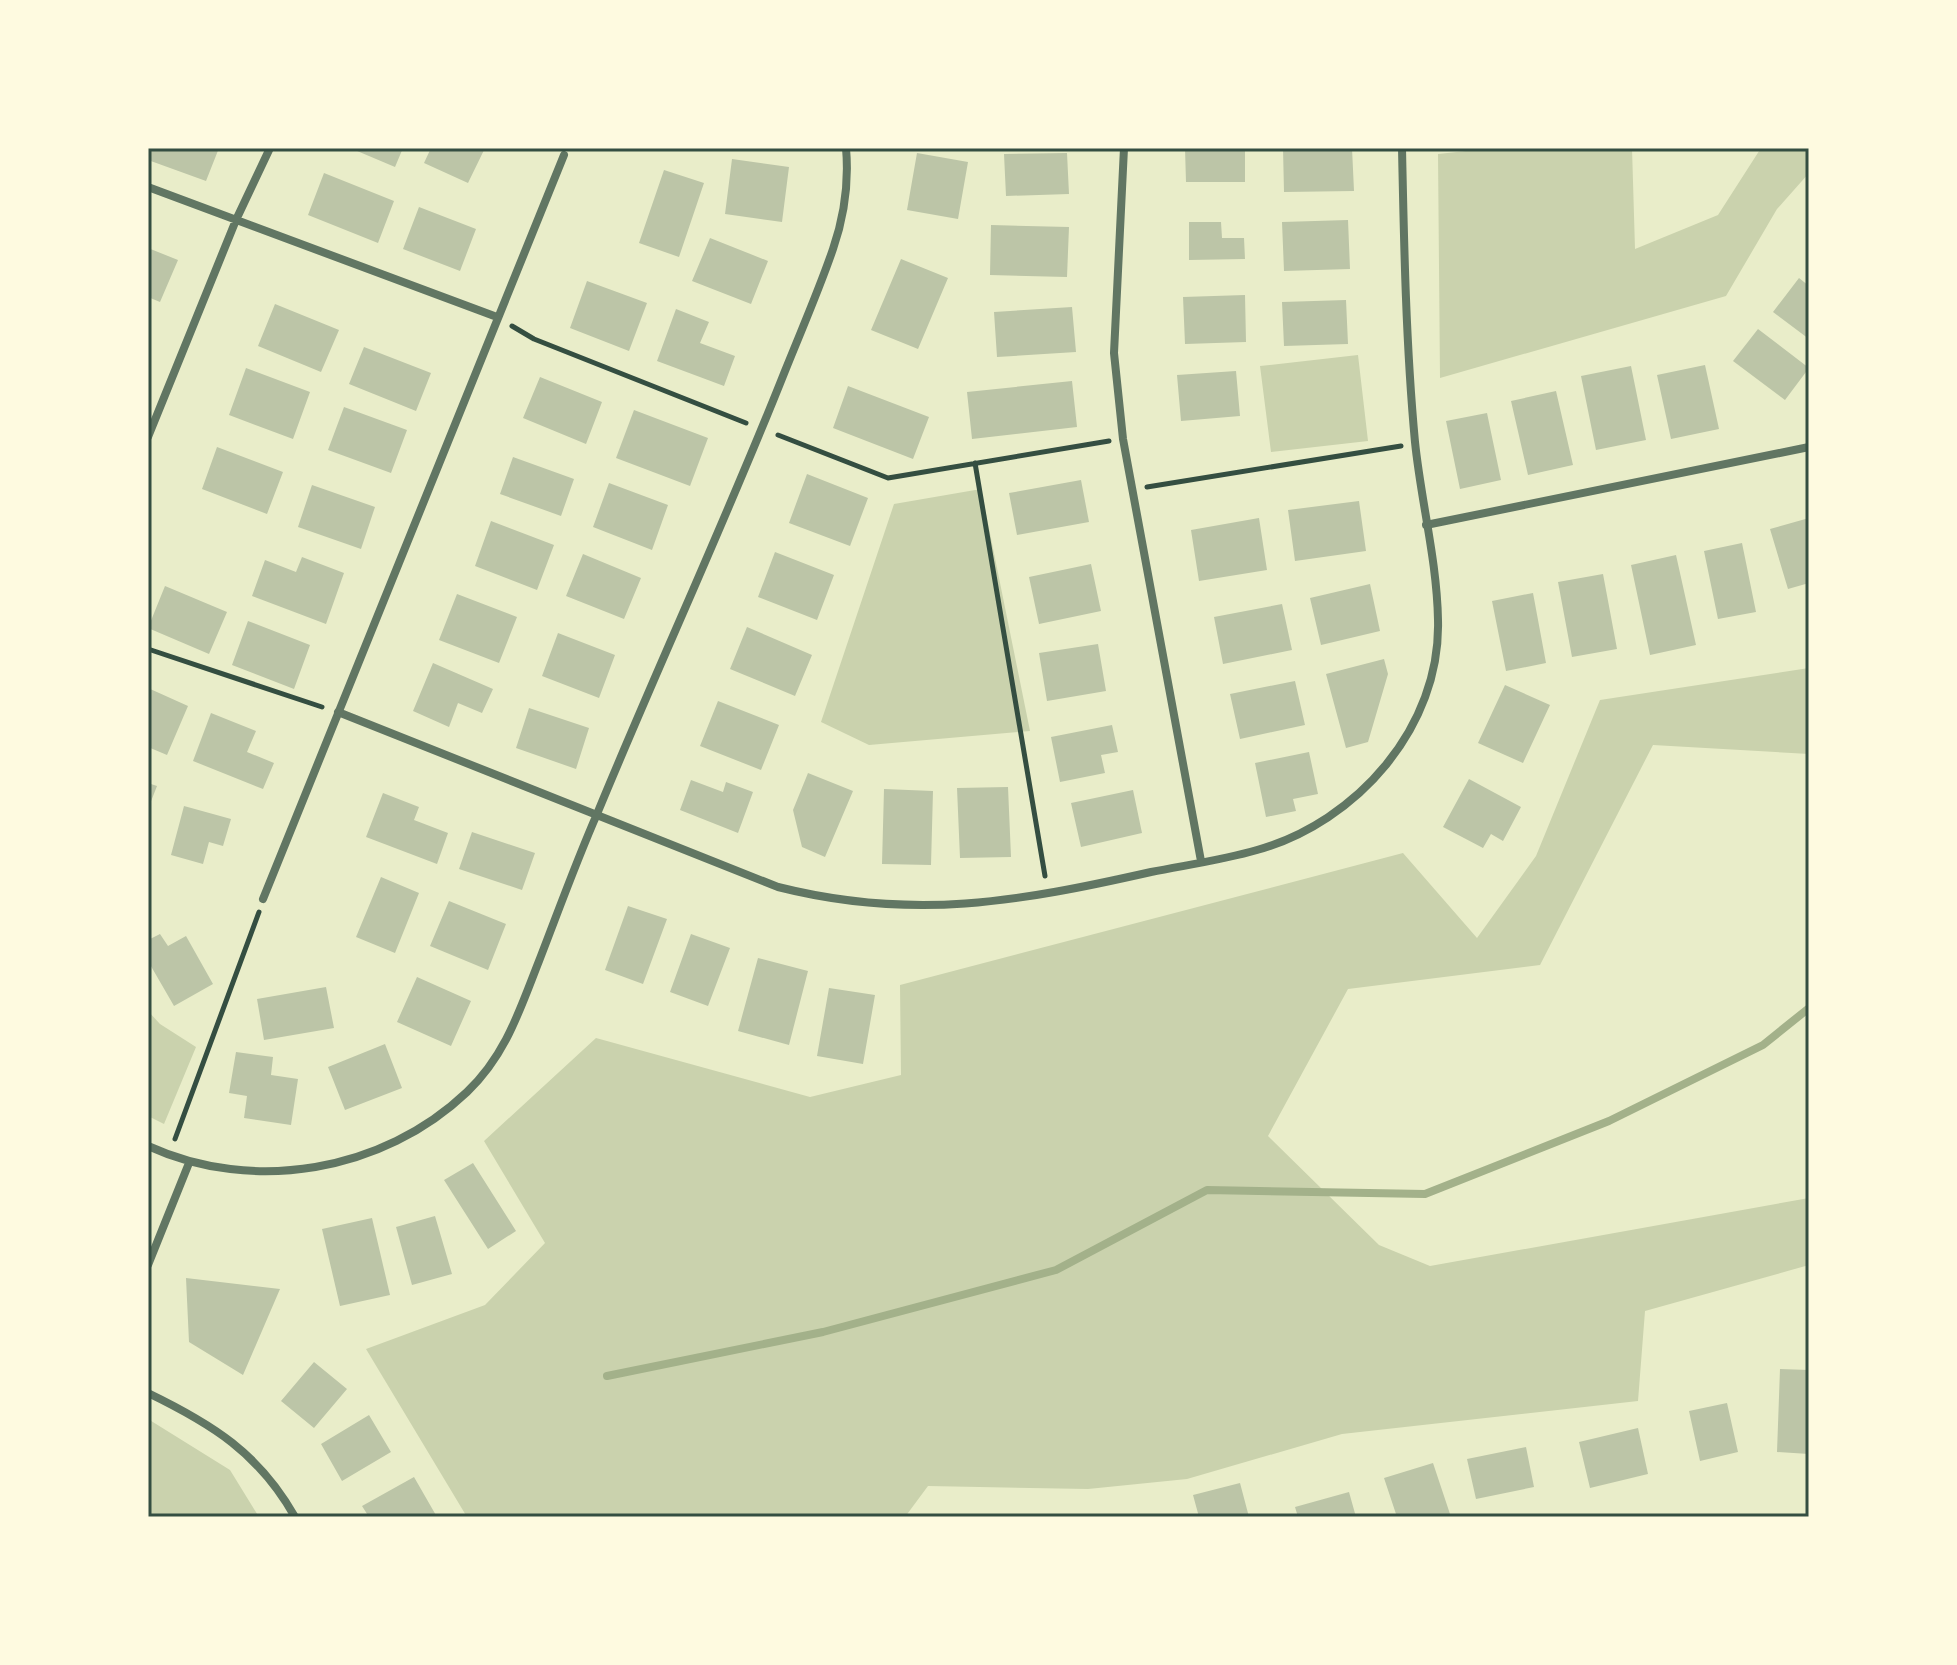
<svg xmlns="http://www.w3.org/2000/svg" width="1957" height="1665" font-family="'Crimson Pro',serif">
<rect width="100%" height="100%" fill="#e9edc9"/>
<path fill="#cad2ad" d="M1494,148H1632L1635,249L1718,215L1761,148H1809V173L1777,209L1726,296L1440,378L1438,154Z
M1358,355L1368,441L1271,452L1260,366Z
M981,489L1030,731L869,745L821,722L894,504Z
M1809,668V754L1653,745L1540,965L1348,989L1268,1136L1379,1245L1430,1266L1809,1198V1265L1645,1311L1638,1401L1342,1434L1187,1479L1088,1489L928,1486L905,1517H467L366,1349L485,1305L545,1243L484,1141L596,1038L810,1097L901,1075L900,985L1403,853L1477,938L1536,856L1600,700Z
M148,1011L160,1024L196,1047L164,1124L148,1116Z
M148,1419L230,1470L259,1517H148Z"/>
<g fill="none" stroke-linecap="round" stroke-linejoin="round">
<path stroke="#a3b18a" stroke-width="8" d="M607,1376L823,1332L1056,1270L1207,1190L1425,1194L1609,1121L1763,1045L1809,1008"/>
</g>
<path fill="#bcc5a7" d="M149,148H219L206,181L148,160Z
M350,148H403L395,167Z
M431,148H485L468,183L424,163Z
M1185,148H1245V182H1186Z
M1283,148H1352L1354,191L1284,192Z
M917,153L968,162L958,219L907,210Z
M1067,153L1069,194L1006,196L1004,154Z
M732,159L789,167L782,222L725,214Z
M664,170L704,183L679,257L639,243Z
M324,173L394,201L378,243L308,215Z
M419,207L476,229L460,271L403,249Z
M1348,220L1350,269L1284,271L1282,222Z
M1189,222H1221L1222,238H1244L1245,259L1189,260Z
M991,225L1069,227L1067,277L990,275Z
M710,238L768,261L751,304L692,281Z
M148,248L178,260L160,302L148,297Z
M901,259L948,278L918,349L871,330Z
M1799,278L1809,286V339L1773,312Z
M587,281L647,303L629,351L570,328Z
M1245,295L1246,342L1185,344L1183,297Z
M1346,300L1348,344L1284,346L1282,302Z
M275,304L339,330L321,372L258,346Z
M1072,307L1076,352L997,357L994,312Z
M676,309L709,322L700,343L735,356L724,386L657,361Z
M1758,329L1809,368L1785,400L1733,361Z
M364,347L431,373L416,411L349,384Z
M1705,365L1719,429L1671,439L1657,375Z
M1631,366L1646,440L1596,450L1581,376Z
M246,368L310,392L293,439L229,415Z
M1236,371L1240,416L1181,421L1177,375Z
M540,377L602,402L586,444L523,418Z
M1072,381L1077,427L972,439L967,392Z
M848,386L929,417L913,459L833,428Z
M1556,391L1573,465L1528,475L1511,401Z
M344,407L407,430L391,473L328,450Z
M634,410L708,438L690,486L616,458Z
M1487,413L1501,480L1460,489L1446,421Z
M217,447L283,472L267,514L202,489Z
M513,457L574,479L561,516L500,494Z
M807,474L868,498L850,546L789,523Z
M1081,480L1089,522L1017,535L1009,493Z
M609,483L668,505L652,550L593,527Z
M312,485L375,507L361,549L298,527Z
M1359,501L1366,551L1295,561L1288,510Z
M1259,518L1267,570L1199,581L1191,530Z
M1809,518V583L1788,589L1770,529Z
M491,521L554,545L537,590L475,566Z
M1742,543L1756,612L1718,619L1704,551Z
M775,552L834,575L817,620L758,597Z
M583,554L641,578L624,619L566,596Z
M1676,555L1696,645L1650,655L1631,565Z
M302,557L344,573L326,624L252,596L265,560L296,572Z
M1091,564L1101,611L1039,624L1029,577Z
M1603,574L1617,649L1572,657L1558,582Z
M1370,584L1380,631L1321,645L1310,598Z
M165,586L227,612L209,654L148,628Z
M1533,593L1546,663L1506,671L1492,601Z
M457,594L517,617L499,663L439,640Z
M1282,604L1292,650L1223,664L1214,617Z
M248,621L310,645L294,689L232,665Z
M747,627L812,655L795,696L730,669Z
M558,633L615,655L599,698L542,676Z
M1098,644L1106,691L1047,701L1039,653Z
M1384,659L1388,674L1368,742L1346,748L1326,674Z
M433,663L493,689L482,713L458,703L449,727L413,711Z
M1295,681L1305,725L1240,739L1230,694Z
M1505,685L1550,705L1523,763L1478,743Z
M148,688L188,706L167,755L148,747Z
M718,701L779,725L761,770L700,746Z
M529,708L589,728L576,769L516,748Z
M211,713L256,731L247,752L274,763L263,789L193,761Z
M1112,725L1118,752L1101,755L1105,773L1060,782L1051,737Z
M1309,752L1318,794L1293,799L1296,811L1266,817L1255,763Z
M808,773L853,791L825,857L802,847L793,810Z
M1469,779L1521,807L1503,841L1491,834L1483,848L1443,827Z
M691,780L723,792L726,782L753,792L738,833L680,810Z
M148,783L157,786L148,809Z
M1008,787L1011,857L960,858L957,788Z
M884,789L933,791L931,865L882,864Z
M1133,790L1142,833L1081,847L1071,803Z
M383,793L419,807L414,820L448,833L437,864L366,837Z
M184,806L231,819L223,846L209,842L203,864L171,855Z
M472,832L535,853L522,890L459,869Z
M381,877L419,893L395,953L356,937Z
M449,901L506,924L488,970L430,946Z
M628,906L667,919L643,984L605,970Z
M160,934L168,946L186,936L213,984L174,1006L148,961V940Z
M691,934L730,948L708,1006L670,992Z
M758,958L808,971L789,1045L738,1031Z
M417,977L471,1001L451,1046L397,1022Z
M326,987L334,1028L264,1040L257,999Z
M829,988L875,995L863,1064L817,1056Z
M385,1044L402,1088L345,1110L328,1067Z
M236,1052L273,1057L271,1075L298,1079L291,1125L244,1118L247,1096L229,1093Z
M473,1163L516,1231L488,1249L444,1180Z
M435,1216L452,1274L412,1285L396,1227Z
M372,1218L390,1295L340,1306L322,1229Z
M186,1278L280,1289L243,1375L189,1342Z
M314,1362L347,1389L314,1428L281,1401Z
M1780,1369L1809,1370V1454L1777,1452Z
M1727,1403L1738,1452L1700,1461L1689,1411Z
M369,1415L391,1452L342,1481L321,1444Z
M1638,1428L1648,1474L1590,1488L1579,1442Z
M1526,1447L1534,1487L1476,1499L1467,1459Z
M1433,1463L1451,1517H1397L1384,1478Z
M414,1477L437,1517H369L362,1506Z
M1240,1483L1249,1517H1199L1193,1495Z
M1349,1492L1356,1517H1298L1295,1507Z"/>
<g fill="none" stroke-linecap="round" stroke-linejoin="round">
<path stroke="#344e41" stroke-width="5" d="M512,326L534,339L746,423
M778,435L888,478L1109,441
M975,463L1045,876
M1147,487L1401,446
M148,649L322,707
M175,1139L259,912"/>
<path stroke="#617663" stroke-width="8" d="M1124,148L1114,353L1123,439L1201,861
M148,187L497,317
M148,437L236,220L270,148
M1426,525L1809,447
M338,712L778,887C913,921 1018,902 1151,872C1186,865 1223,860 1257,850C1357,822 1441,727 1438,620C1437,561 1421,501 1415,442C1406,345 1404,246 1402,148
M263,899L564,155
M148,1146C253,1194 383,1172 467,1092C506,1055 520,1009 539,961C558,912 576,862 597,814C658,666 726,520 785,371C801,331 819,290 833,249C844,217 849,182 846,148
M148,1265L189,1163
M148,1393C212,1424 259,1453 295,1517"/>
</g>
<rect width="1957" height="1665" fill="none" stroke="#fefae0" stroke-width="300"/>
<rect x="150" y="150" width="1657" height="1365" fill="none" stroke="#344e41" stroke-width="3"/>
</svg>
